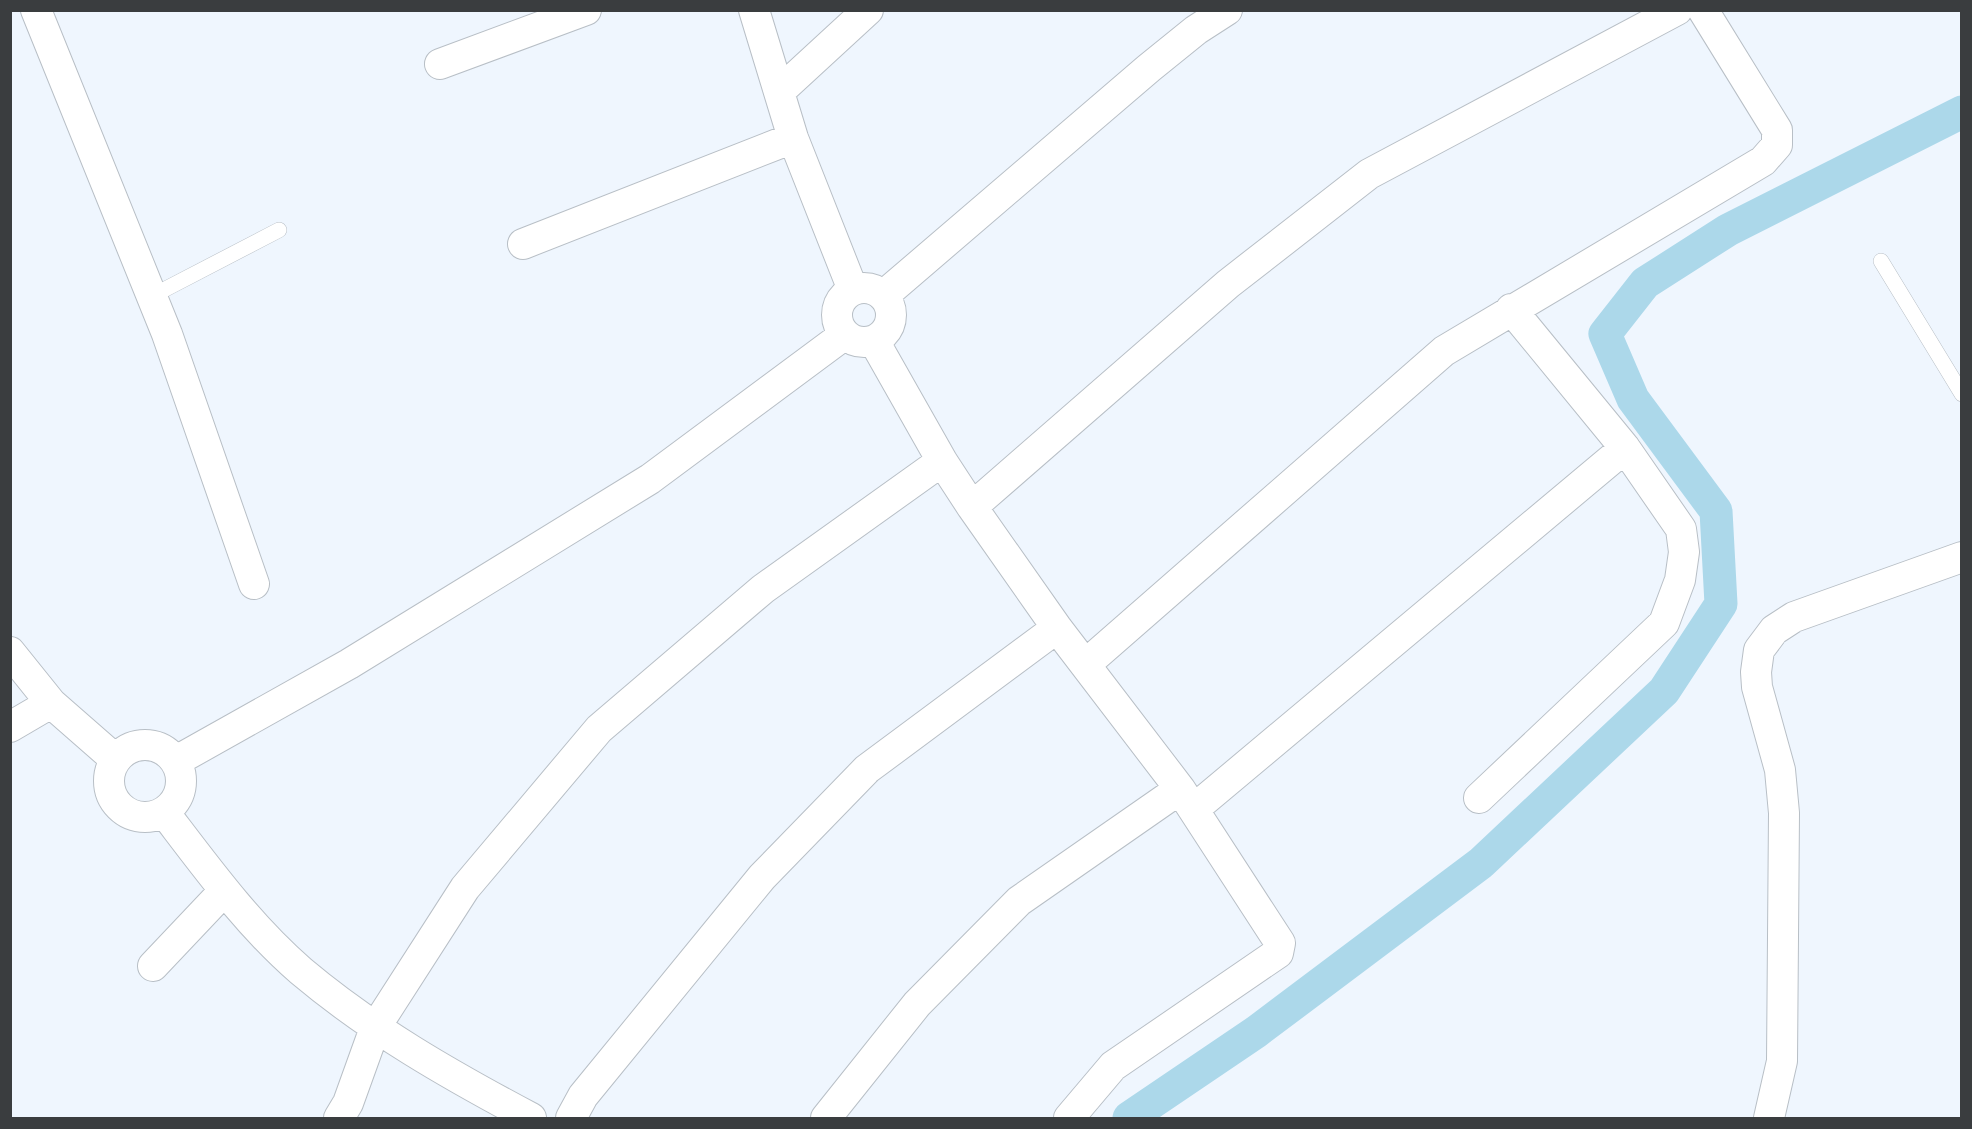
<svg xmlns="http://www.w3.org/2000/svg" width="1972" height="1129" font-family="Figtree,sans-serif">
<rect width="100%" height="100%" fill="#eff6fe"/>
<g fill="none" stroke-linecap="round" stroke-linejoin="round">
<path stroke="#acd8ea" stroke-width="33" d="M1129,1118L1256,1032L1481,863L1664,691L1721,604L1716,511L1633,399L1605,334L1645,283L1728,230L1962,112"/>
<defs>
<path id="lane" d="M1881,261L1962,394
M152,296L279,230"/>
<path id="street" d="M36,10L167,334L254,584
M754,10L793,138L853,290
M440,64L586,10
M780,91L868,10
M523,244L793,138
M837 315a27 27 0 1 1 54 0a27 27 0 1 1-54 0Z
M883,296L1149,68L1196,30L1227,10
M874,341L942,461L972,507L1057,628L1180,789L1280,943L1278,953L1113,1066L1069,1118
M972,507L1228,284L1369,174L1677,10
M10,652L51,703L115,759
M1086,664L1444,351L1763,161L1777,145V130L1703,10
M10,727L51,703
M109 781a36 36 0 1 1 72 0a36 36 0 1 1-72 0Z
M176,761L349,664L650,479L844,335
M1479,798L1664,623L1680,580L1684,552L1681,529L1625,448L1511,309
M1194,809L1625,448
M164,812C206,867 248,925 301,971C371,1030 450,1075 531,1118
M153,966L224,891
M339,1118L348,1103L375,1028L465,888L599,729L763,589L942,461
M571,1118L583,1096L762,877L867,769L1057,628
M826,1118L917,1004L1019,901L1180,789
M1769,1118L1782,1061L1784,813L1780,770L1757,687L1756,672L1759,650L1774,630L1794,617L1962,557"/>
</defs>
<use href="#lane" stroke="#b8bfc6" stroke-width="16"/>
<use href="#street" stroke="#b8bfc6" stroke-width="32"/>
<use href="#lane" stroke="#fff" stroke-width="15"/>
<use href="#street" stroke="#fff" stroke-width="30"/>
</g>
<rect width="1972" height="1129" fill="none" stroke="#3a3d3f" stroke-width="24"/>
</svg>
